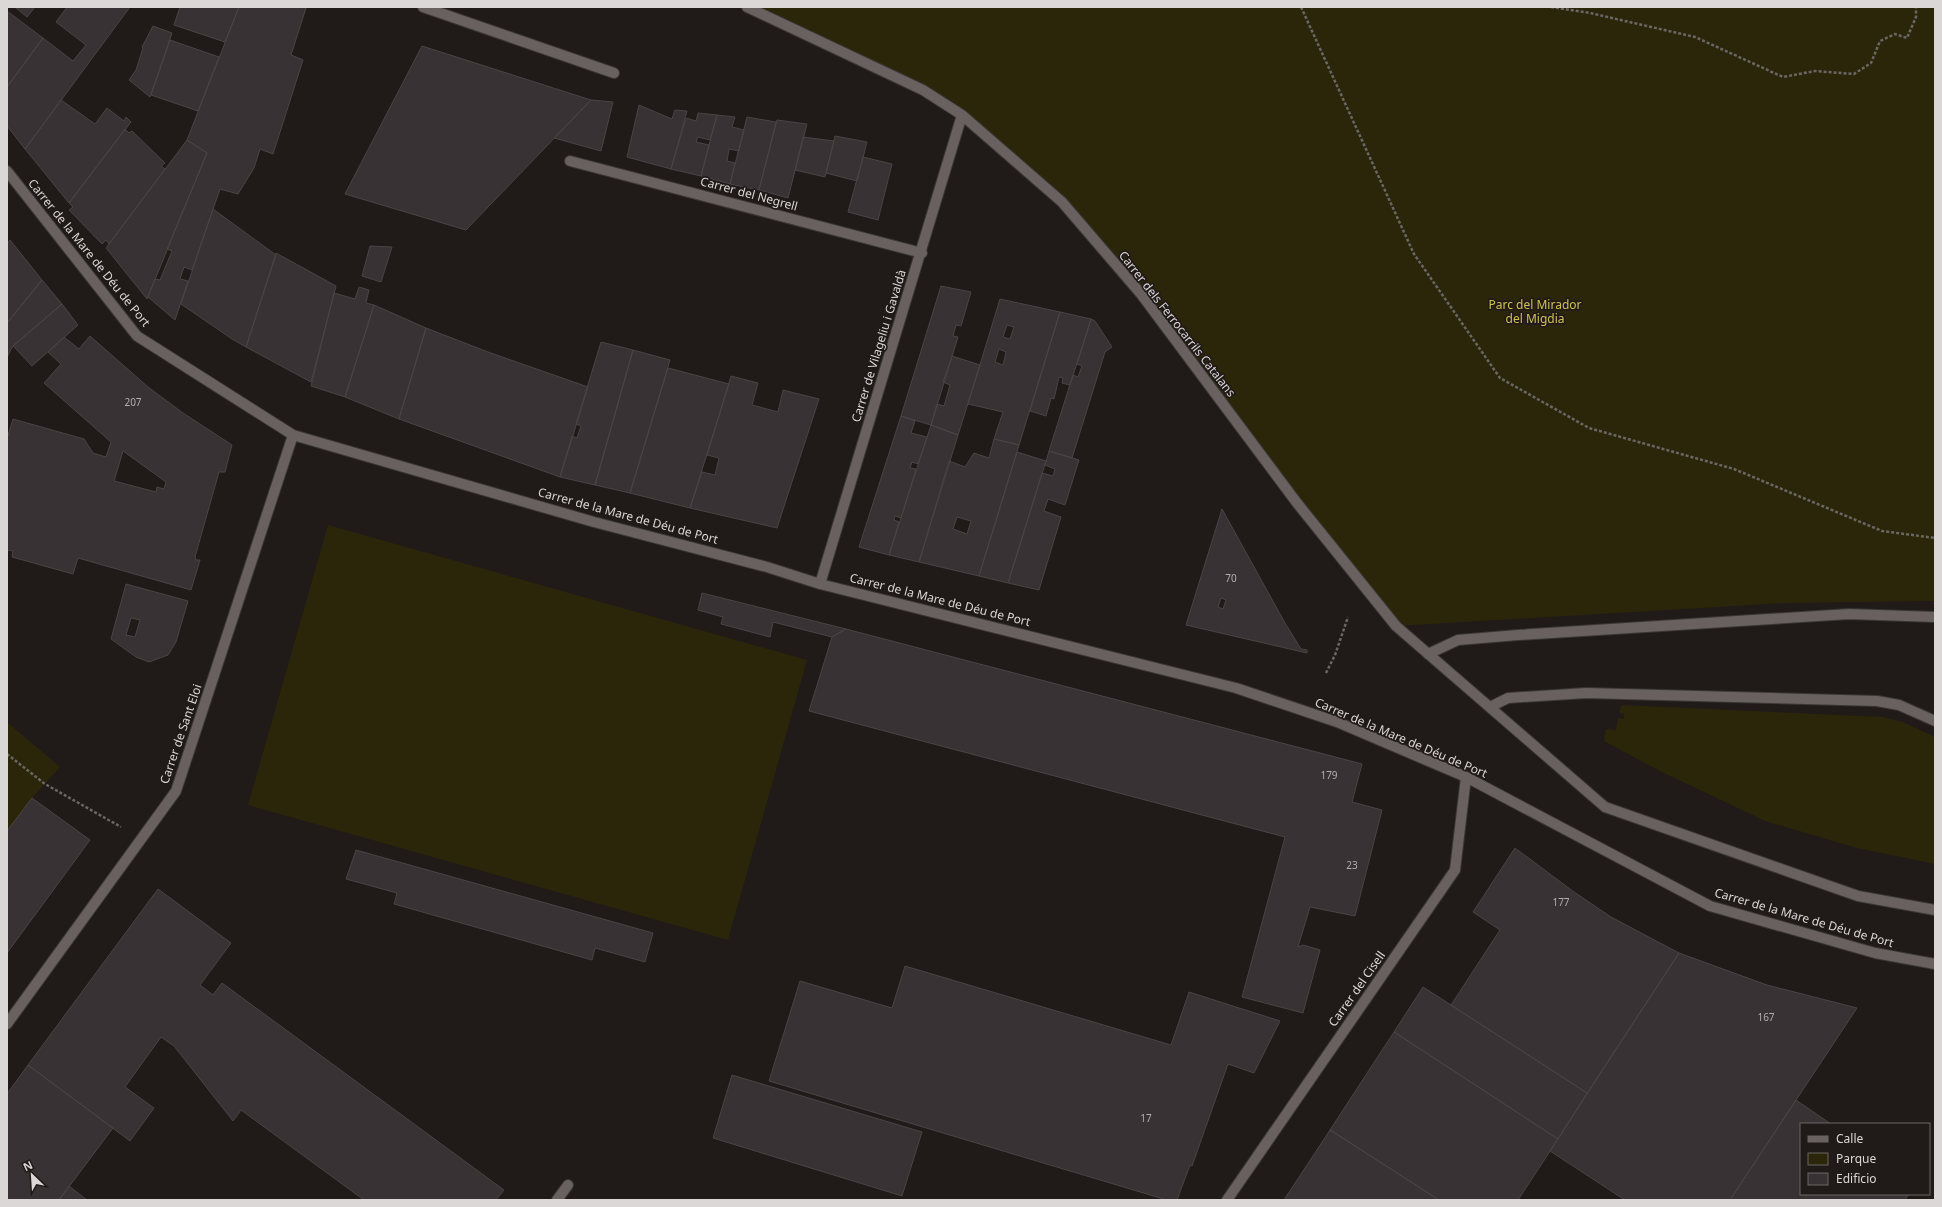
<svg xmlns="http://www.w3.org/2000/svg" width="1942" height="1207" font-family="'Noto Sans',sans-serif">
<rect width="100%" height="100%" fill="#201a19"/>
<path fill="#2b2609" d="M739,7H1935V601L1784,603L1396,626L1141,294L1062,202L962,115Z
M328,525L807,660L728,940L248,805Z
M1622,705L1883,717L1903,722L1935,737V864L1857,848L1765,821L1660,771L1604,741L1606,729L1616,730L1618,718L1624,719V714L1620,713L1619,711Z
M7,722L60,767L32,798L7,831Z"/>
<path fill="#383234" stroke="#4a4446" fill-rule="evenodd" d="M15,7H35L27,17Z
M67,7H130L25,149L7,126V87L43,38L73,61L86,45L56,22Z
M180,7H239L225,42L174,25Z
M239,7H302L306,8L291,55L303,60L273,154L260,149L254,168L238,194L220,189L192,270L184,267L180,279L188,281L175,320L148,297L155,279L160,280L172,251L167,249L207,153L187,140Z
M7,11L43,38L7,87Z
M153,26L172,33L150,97L129,80L136,70L143,48L142,47Z
M170,40L219,57L198,111L151,95Z
M422,46L591,100L466,230L345,194Z
M61,100L95,124L107,108L124,121L126,117L131,122L69,203L25,149Z
M591,100L613,102L601,151L554,138Z
M639,105L672,119L675,110L687,111L671,169L627,157Z
M698,113L717,115L710,140L698,137L696,142L709,145L701,176L671,169L686,118L696,121Z
M717,115L735,117L732,127L744,130L739,151L729,149L727,161L735,163L730,184L701,176Z
M747,117L776,122L759,190L730,184Z
M777,120L807,124L788,198L759,190Z
M125,129L129,133L132,131L165,163L161,166L165,169L109,244L106,240L102,244L69,210L73,207L69,203Z
M835,136L867,142L857,181L826,173Z
M803,137L834,141L825,177L795,170Z
M187,140L207,153L147,299L106,248Z
M863,157L892,164L878,220L848,212Z
M213,209L276,255L246,347L232,339L181,304Z
M10,240L42,280L7,323V244Z
M370,246L392,247L381,282L362,276Z
M276,253L336,286L311,382L246,347Z
M42,280L62,304L13,346L7,357V323Z
M941,286L971,292L961,326L956,325L953,336L958,337L931,425L901,416Z
M359,287L369,290L366,303L374,305L345,397L311,386L334,293L355,299Z
M1000,299L1060,312L1019,445L994,439L1003,412L968,404ZM1007,325L1014,327L1010,339L1003,337ZM999,349L1006,352L1003,365L995,362Z
M62,304L78,325L32,366L13,346Z
M374,305L426,328L399,419L345,397Z
M1060,312L1091,319L1070,385L1062,383L1063,378L1059,377L1054,399L1051,398L1046,416L1030,411Z
M1091,319L1095,321L1112,347L1105,352L1072,458L1049,451L1073,375L1078,377L1082,366L1077,364Z
M426,328L488,352L588,387L560,477L399,419Z
M90,336L148,387L183,413L232,445L225,472H219L195,557L196,560H200L191,590L78,558L73,574L12,557L13,551L7,550V439L13,419L84,439L93,453L106,457L111,442L44,383L61,364L48,352L64,337L79,349ZM123,451L166,482L164,489L157,487L156,492L114,481Z
M601,342L633,350L595,485L560,477L572,436L577,438L581,426L576,424Z
M633,350L670,360L630,493L595,485Z
M952,356L980,365L958,435L931,425L937,404L944,406L950,385L943,382Z
M668,368L729,384L690,508L630,493Z
M731,376L758,383L752,405L778,412L783,390L819,399L777,528L690,508L702,472L715,475L719,458L707,455Z
M901,416L915,421L911,433L927,437L918,464L912,462L910,468L916,469L901,518L895,516L894,520L899,522L889,555L859,547Z
M931,425L958,435L919,562L889,555Z
M994,439L1019,445L979,576L919,562L949,461L965,467L974,453L989,458ZM957,517L971,521L967,534L953,529Z
M1049,451L1079,460L1065,505L1048,499L1044,511L1061,517L1039,590L1008,583L1042,473L1053,476L1055,469L1045,465Z
M1017,452L1046,461L1008,583L979,576Z
M1222,509L1285,623L1301,649L1307,650V653L1186,625ZM1221,598L1226,600L1223,609L1218,607Z
M126,584L188,601L176,642L168,655L149,662L136,657L111,639ZM131,618L140,620L135,637L126,635Z
M702,593L846,629L832,637L773,622L770,637L721,624L723,617L698,610Z
M846,629L1362,764L1352,802L1382,810L1355,916L1310,907L1298,947L1303,945L1320,950L1303,1013L1242,997L1285,837L809,711L832,637Z
M32,798L90,840L7,953V831Z
M1515,848L1574,892L1611,917L1679,953L1587,1093L1451,1005L1500,930L1473,912Z
M356,850L653,933L645,962L595,948L592,960L394,904L397,893L346,879Z
M158,889L231,943L200,985L213,995L222,983L504,1190L496,1200H364L241,1110L233,1121L174,1046L161,1037L125,1087L154,1108L130,1141L28,1065Z
M1679,953L1767,985L1857,1008L1730,1200H1625L1550,1151Z
M905,966L1171,1045L1189,992L1280,1021L1254,1073L1228,1064L1192,1166L1190,1165L1177,1200H1167L769,1081L800,981L892,1008Z
M1423,987L1587,1093L1558,1139L1394,1032Z
M1394,1032L1558,1139L1518,1200H1439L1330,1130Z
M28,1065L113,1128L59,1200H7V1094Z
M732,1075L922,1132L902,1196L713,1138Z
M1796,1100L1831,1124H1801V1194H1909L1905,1200H1730Z
M1330,1130L1346,1140L1439,1200H1284Z
M69,1186L87,1200H59Z"/>
<g fill="none" stroke-linecap="round" stroke-linejoin="round">
<defs>
<path id="lane" d="M1428,654L1458,640L1518,635L1849,614L1935,617
M1490,707L1508,698L1586,693L1877,701L1899,705L1935,721
M557,1200L568,1185"/>
<path id="street" d="M423,7L614,73
M747,7L923,90L962,115L1062,202L1141,294L1297,503L1396,626L1605,807L1858,896L1935,910
M570,161L922,253
M7,171L137,336L293,435L594,522L767,567L820,584L1236,688L1337,722L1466,777L1710,906L1875,953L1935,964
M820,584L962,115
M7,1024L176,791L293,435
M1227,1200L1455,870L1466,777"/>
</defs>
<use href="#lane" stroke="#3b3737" stroke-width="12"/>
<use href="#street" stroke="#3b3737" stroke-width="12"/>
<path stroke="#6b6665" stroke-width="2.5" stroke-dasharray="3 2" stroke-linecap="butt" d="M1301,7L1414,254L1500,378L1589,428L1734,469L1882,531L1935,538
M1551,7L1590,13L1695,37L1783,77L1815,71L1854,74L1871,63L1880,41L1895,34L1907,38L1916,17V7
M1326,673L1335,655L1348,617
M7,754L45,784L121,827"/>
<use href="#lane" stroke="#686160" stroke-width="10"/>
<use href="#street" stroke="#686160" stroke-width="10"/>
</g>
<g text-anchor="middle" stroke-width="3.5" stroke-linejoin="round" paint-order="stroke">
<g font-size="10" fill="#b2aeae">
<text x="133" y="406">207</text>
<text x="1231" y="582">70</text>
<text x="1329" y="779">179</text>
<text x="1352" y="869">23</text>
<text x="1561" y="906">177</text>
<text x="1766" y="1021">167</text>
<text x="1146" y="1122">17</text>
</g>
<g font-size="12" fill="#dbd7d6" stroke="#201a19">
<text transform="translate(749 194) rotate(15)" y="4">Carrer del Negrell</text>
<text transform="translate(89 253) rotate(51)" y="4">Carrer de la Mare de Déu de Port</text>
<text transform="translate(1177 324) rotate(52)" y="4">Carrer dels Ferrocarrils Catalans</text>
<text transform="translate(879 346) rotate(-73)" y="4">Carrer de Vilageliu i Gavaldà</text>
<text transform="translate(628 516) rotate(15)" y="4">Carrer de la Mare de Déu de Port</text>
<text transform="translate(940 600) rotate(14)" y="4">Carrer de la Mare de Déu de Port</text>
<text transform="translate(181 734) rotate(-71)" y="4">Carrer de Sant Eloi</text>
<text transform="translate(1401 738) rotate(23)" y="4">Carrer de la Mare de Déu de Port</text>
<text transform="translate(1804 918) rotate(16)" y="4">Carrer de la Mare de Déu de Port</text>
<text transform="translate(1357 989) rotate(-55)" y="4">Carrer del Cisell</text>
</g>
<g font-size="12" fill="#d2c04f" stroke="#201a19">
<text x="1535" y="309">Parc del Mirador<tspan x="1535" dy="14">del Migdia</tspan></text>
</g>
</g>
<rect width="1942" height="1207" fill="none" stroke="#dbd7d6" stroke-width="16"/>
<rect x="1800" y="1123" width="130" height="72" fill="#201a19" stroke="#6b6665"/>
<rect x="1808" y="1136" width="20" height="6" fill="#686160" stroke="#6b6665"/>
<text x="1836" y="1143" font-size="12" fill="#dbd7d6">Calle</text>
<rect x="1808" y="1153" width="20" height="12" fill="#2b2609" stroke="#6b6665"/>
<text x="1836" y="1163" font-size="12" fill="#dbd7d6">Parque</text>
<rect x="1808" y="1173" width="20" height="12" fill="#383234" stroke="#6b6665"/>
<text x="1836" y="1183" font-size="12" fill="#dbd7d6">Edificio</text>
<g transform="translate(32 1175) rotate(335)" stroke="#201a19" stroke-width="3" paint-order="stroke">
<path d="M0-3L7 15L0 10L-7 15Z" fill="#dbd7d6"/>
<text y="-6" font-size="11" font-weight="bold" text-anchor="middle" fill="#dbd7d6">N</text>
</g>
</svg>
